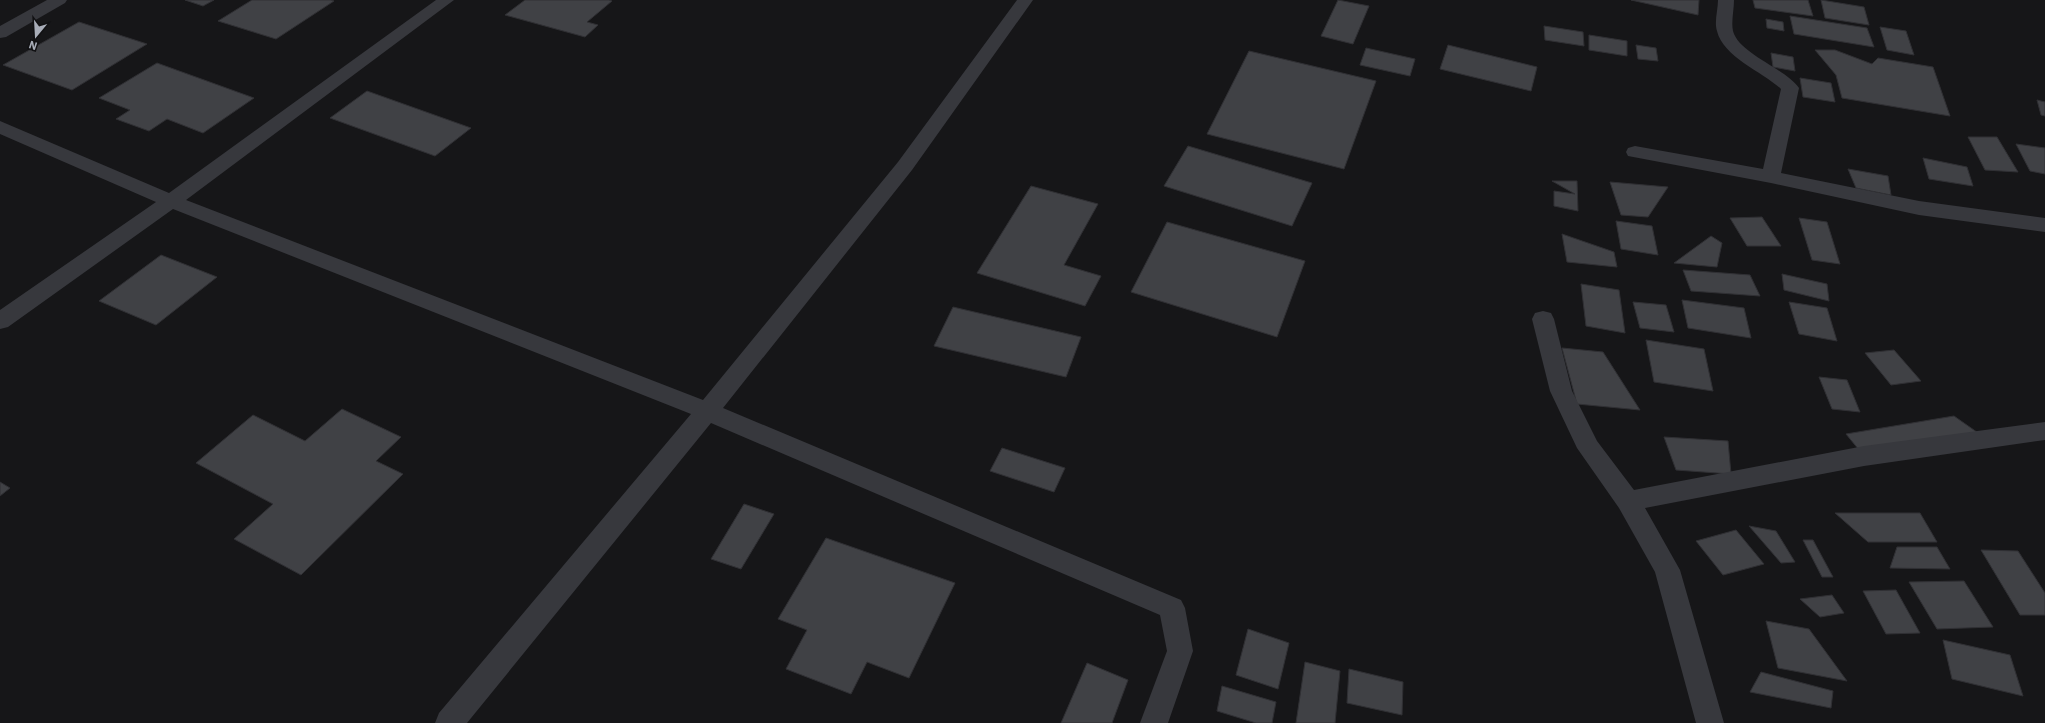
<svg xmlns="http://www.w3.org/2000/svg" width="2045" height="723" font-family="'IBM Plex Sans',sans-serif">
<rect width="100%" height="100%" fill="#161618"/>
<path fill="#404145" stroke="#303034" d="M185,0H214L203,6Z
M252,0H331L334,1L276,39L218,21Z
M525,0H609L612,1L587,22L598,25L585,37L505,15Z
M1338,0L1369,6L1353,44L1321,36Z
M1631,0H1699L1698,15Z
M1753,0H1808L1813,16L1755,8Z
M1821,0L1864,7L1869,25L1825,18Z
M1790,16L1867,28L1874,47L1794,34Z
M1766,19L1783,22L1784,31L1767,28Z
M79,22L147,44L72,90L3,65Z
M1544,26L1583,32L1584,46L1545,40Z
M1880,27L1906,31L1914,55L1887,50Z
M1589,35L1627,41V56L1589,50Z
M1448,45L1537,67L1531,91L1440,69Z
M1636,45L1656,48L1658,61L1638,59Z
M1366,48L1415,59L1410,76L1360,65Z
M1815,50H1835L1872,64L1878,58L1933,67L1950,116L1842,98L1836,75Z
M1249,51L1376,81L1344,169L1207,134Z
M1771,53L1793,57L1795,71L1773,67Z
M157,63L254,98L203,133L167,119L149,131L116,119L130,110L99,98Z
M1800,78L1831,83L1835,102L1803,97Z
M367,91L471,128L435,156L330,118Z
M2037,100L2045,102V116L2041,115Z
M1968,137H1997L2018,172L1985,170Z
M2016,144L2045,148V174L2030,171Z
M1188,146L1312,183L1292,226L1164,186Z
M1923,158L1967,167L1973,186L1929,179Z
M1848,169L1888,176L1891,195L1856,188Z
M1552,181H1577L1578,211L1554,206V191L1575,194Z
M1610,182L1668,187L1648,217L1621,215Z
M1031,186L1098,204L1064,265L1101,276L1085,306L977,273Z
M1762,217L1781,246H1747L1730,218Z
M1799,218L1827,222L1840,264L1812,260Z
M1616,221L1652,226L1658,255L1621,249Z
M1167,222L1305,261L1277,337L1131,292Z
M1562,234L1614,252L1617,267L1567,262Z
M1711,236L1722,243L1717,267L1674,263Z
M161,255L217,277L156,325L99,301Z
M1683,270L1750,275L1760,296L1691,291Z
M1782,274L1827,284L1829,301L1784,290Z
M1581,284L1619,290L1625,333L1586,326Z
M1682,300L1744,308L1751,338L1688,328Z
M1633,302L1666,305L1674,332L1640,328Z
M1789,302L1827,308L1837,341L1799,334Z
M953,307L1081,337L1066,377L934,346Z
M1646,340L1704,349L1713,391L1654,382Z
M1562,348L1603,352L1640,410L1577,404Z
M1894,350L1921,381L1891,385L1865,353Z
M1819,377L1847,380L1860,412L1832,409Z
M342,409L401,437L376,461L403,474L301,575L234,539L273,504L196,463L253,415L305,441Z
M1954,416L1981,435L1864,456L1846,434Z
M1664,437L1728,441L1731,474L1676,470Z
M1002,448L1065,468L1054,492L990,471Z
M0,482L10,488L0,496Z
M744,504L774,514L741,569L711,559Z
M1835,513H1920L1937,542H1868Z
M1749,526L1776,531L1795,562L1781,563Z
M1736,530L1764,564L1723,575L1696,541Z
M826,538L955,583L909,678L867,662L851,694L786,669L807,630L778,619Z
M1803,540H1813L1833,577H1822Z
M1897,547H1937L1950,569L1890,568Z
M1981,550L2018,551L2045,593V615H2020Z
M1964,581L1993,627L1937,629L1909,582Z
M1896,590L1920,633L1886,634L1863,591Z
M1832,595L1844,613L1820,617L1800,599Z
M1766,621L1809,629L1847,681L1778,668Z
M1248,629L1289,643L1278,689L1236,675Z
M1943,640L2010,655L2023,696L1952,679Z
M1305,662L1340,671L1335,723H1296Z
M1087,663L1128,680L1112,723H1061Z
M1349,669L1403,682L1402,715L1347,703Z
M1761,672L1833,691L1831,708L1750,692Z
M1222,686L1276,702L1272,723H1256L1217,711Z"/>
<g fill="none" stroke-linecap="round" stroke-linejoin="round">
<path fill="#37383d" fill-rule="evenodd" d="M47,0H67L65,3L6,37L0,38V26Z
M436,0H454L186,200L703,400L898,162L1017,0H1033L912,170L723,408L1181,600L1185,608L1193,651L1168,723H1140L1167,651L1160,615L711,423L467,723H435L439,713L691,414L173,209L8,327L0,329V310L156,202L0,134V121L169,193Z
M1718,0H1734C1734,10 1731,22 1733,31C1739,54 1785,68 1799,88L1781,173L1919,201L2045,218V232L1919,215L1771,183L1628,156L1626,152L1628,148L1635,146L1763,169L1781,89C1763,72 1723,57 1717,31C1714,22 1718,10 1718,0Z
M1543,311L1551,313L1554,319L1572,391L1597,441L1634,490L1864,446L2045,422V440L1864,466L1645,508L1680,570L1724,723H1696L1655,572L1619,508L1577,448L1550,391L1532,319L1535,313Z"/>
</g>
<g transform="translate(36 36) rotate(198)" stroke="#111113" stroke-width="3" paint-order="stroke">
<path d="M0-3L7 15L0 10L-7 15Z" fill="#a8adb8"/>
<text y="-6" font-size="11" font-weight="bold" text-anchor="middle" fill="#a8adb8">N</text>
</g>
</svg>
